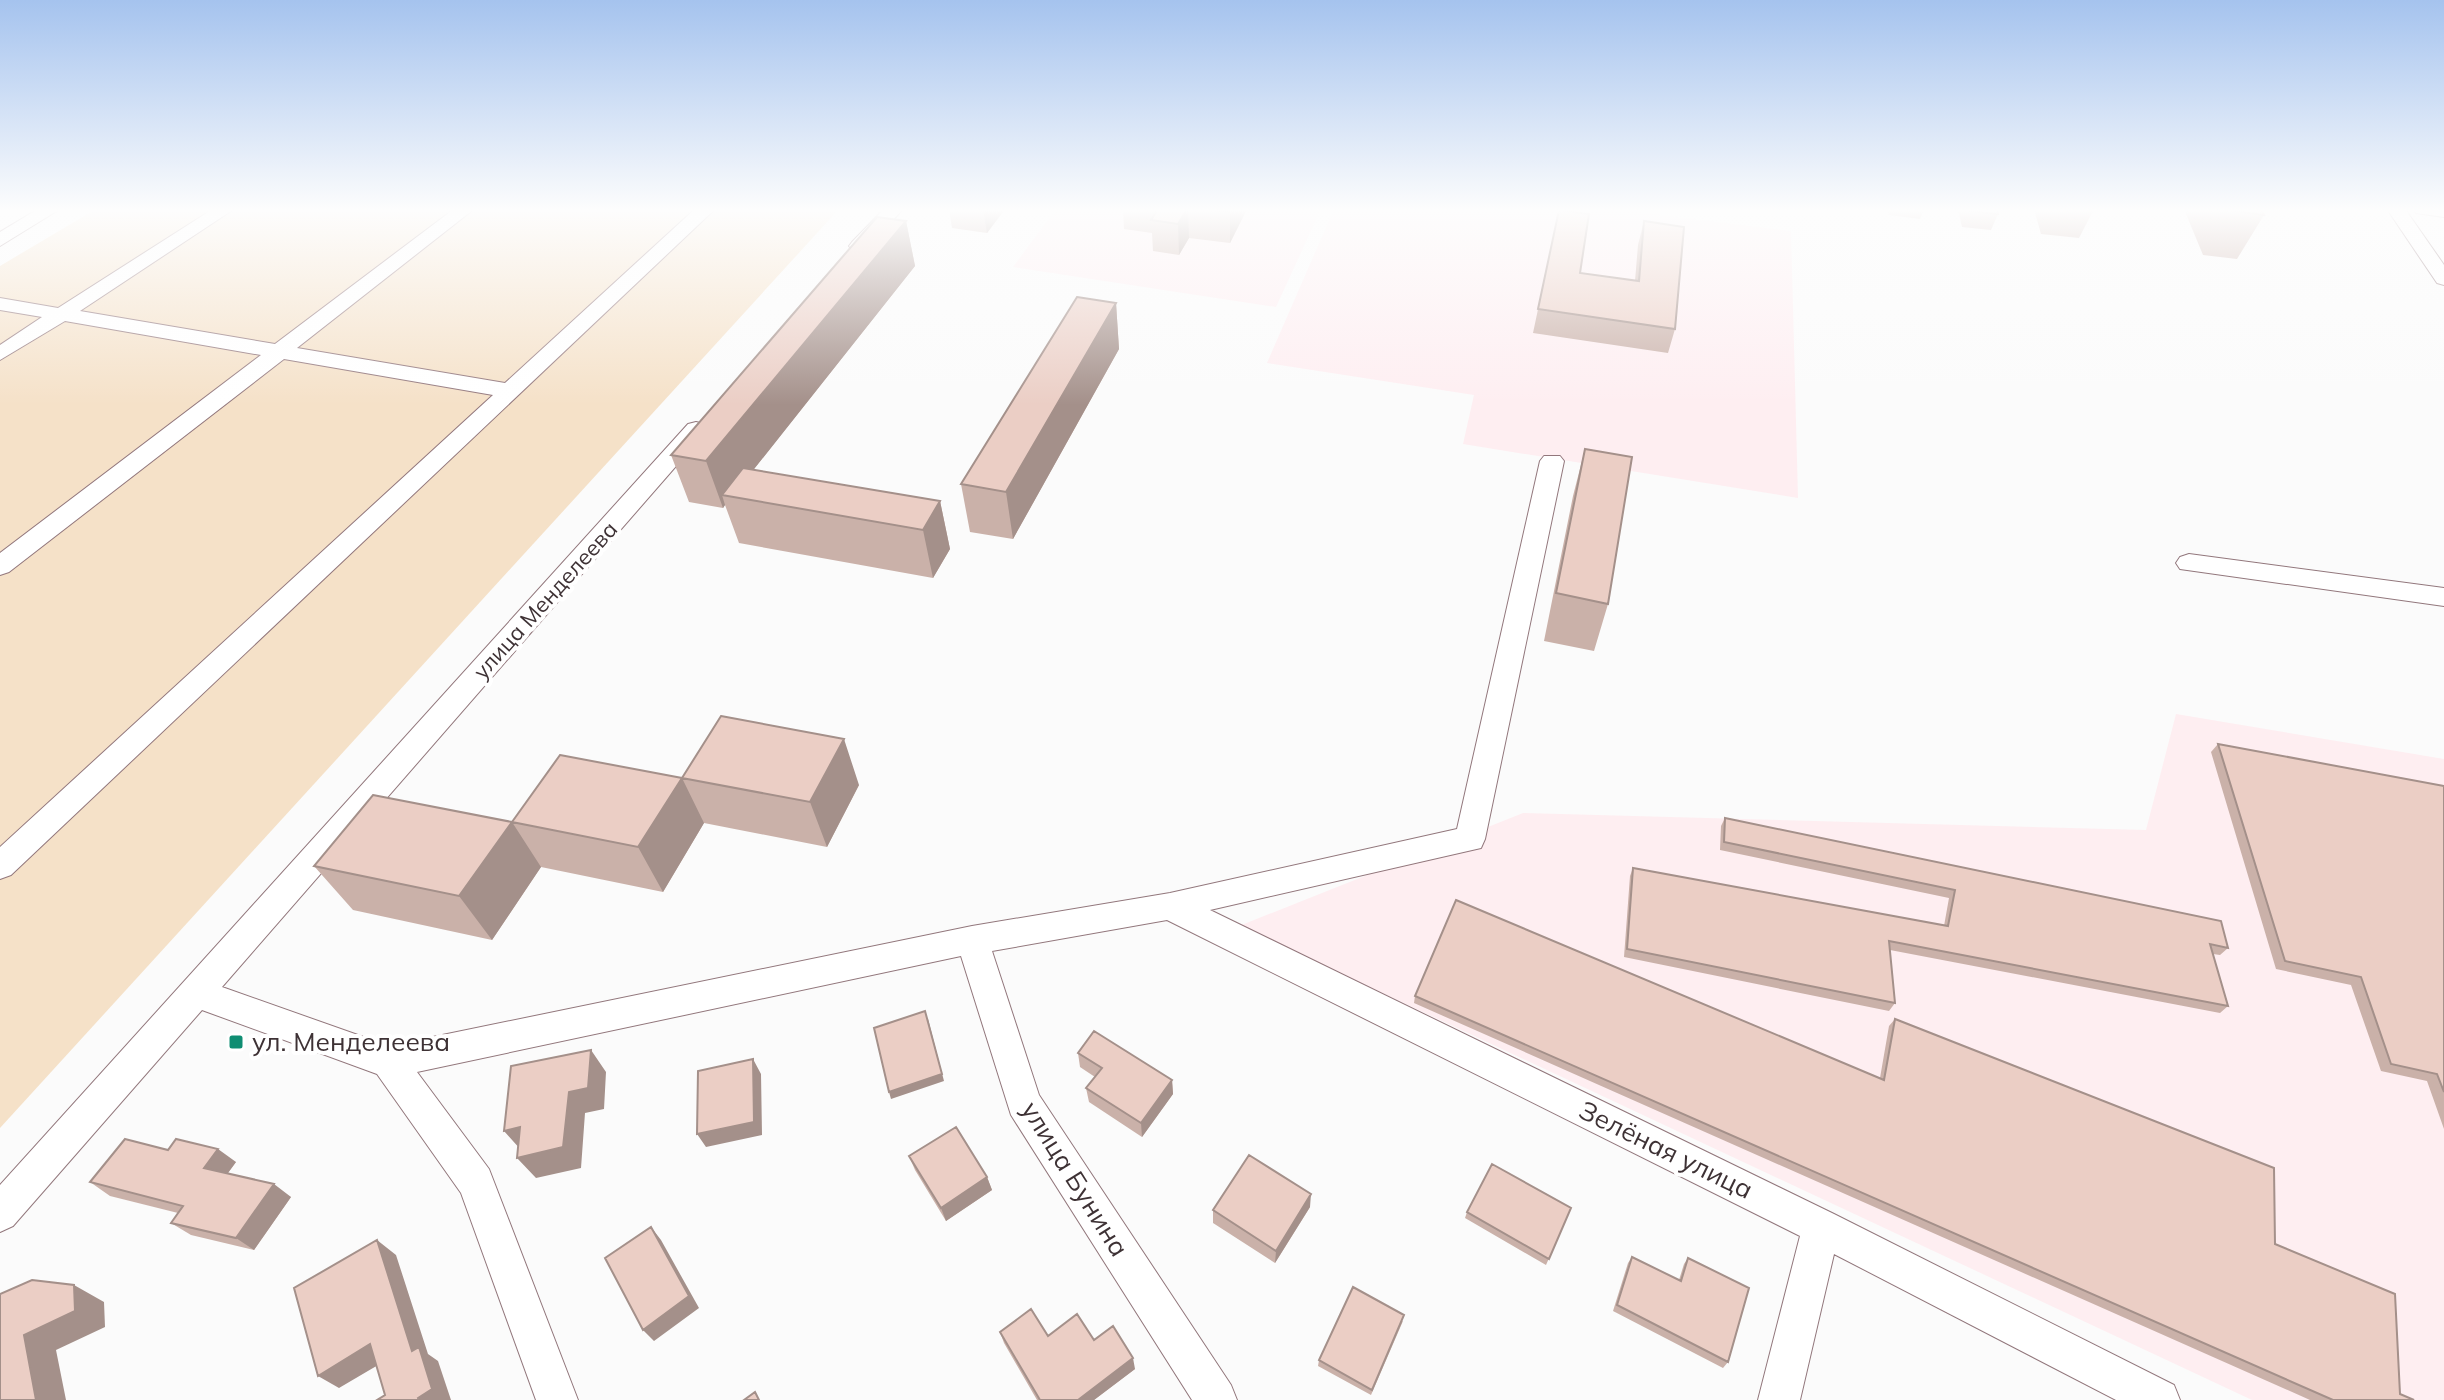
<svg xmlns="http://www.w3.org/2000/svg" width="2444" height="1400" font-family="Mulish,sans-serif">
<rect width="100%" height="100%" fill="#fbfbfb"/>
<path fill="#feeef1" d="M1056,209H1321L1276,307L1013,267Z
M1334,209H1613L1791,231L1798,498L1463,444L1474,395L1267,363Z
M2176,714L2444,759V1400H2252L1239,926L1523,813L2146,830Z"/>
<path fill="#f5e1c8" d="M96,209H839L0,1128V266Z"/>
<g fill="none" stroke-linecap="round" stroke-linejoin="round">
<defs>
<path id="minor" d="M38,209H60L0,246V232Z
M213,209H234L80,311L275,344L454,209H474L297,348L505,383L695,209H715L11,875L0,879V847L493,395L284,359L9,572L0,575V553L261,355L65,321L0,360V345L42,317L0,310V298L58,308Z
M884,209H903L866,250H852L849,246L852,242Z
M2387,209H2405L2444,265V285L2437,283Z
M2414,209H2444V217L2416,213Z
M696,422L704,424L707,429L704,434L222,987L389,1046L972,926L1170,893L1457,829L1540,461L1544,456H1560L1564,461L1485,839L1481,848L1210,910L1834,1214L2174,1385L2180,1400H2116L1834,1254L1800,1400H1758L1800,1236L1167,920L992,951L1039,1095L1231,1385L1237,1400H1192L1011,1115L961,956L417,1072L489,1169L578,1400H536L461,1193L377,1074L202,1010L13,1226L0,1232V1185L688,424Z
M2189,554L2444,588V606L2180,569L2176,563L2180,557Z"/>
</defs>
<use href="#minor" stroke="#92777c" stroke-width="2"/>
<use href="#minor" fill="#fff" fill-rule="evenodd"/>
</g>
<path fill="#cab1a9" d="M949,209H1005L987,233L952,228Z
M1123,209H1247L1230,243L1189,238L1179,255L1153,251L1152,233L1124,229Z
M1888,209H1924L1920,219L1889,215Z
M1958,209H1997L1998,214L1991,230L1962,227Z
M2034,209H2094L2079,238L2041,234Z
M2184,209H2261L2264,215L2237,259L2203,255Z
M1559,210L1580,273L1635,281L1638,245L1644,221L1675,329L1668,353L1533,333Z
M906,221L915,266L753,470L940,501L950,549L933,578L739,543L725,505L723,508L689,502L671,455Z
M1116,303L1119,349L1013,539L970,532L961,484Z
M1585,449L1608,604L1594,651L1544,641L1573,496Z
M2218,744L2444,786V1129L2427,1081L2381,1071L2351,985L2276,969L2211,752Z
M682,778L859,785L827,847L704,823L663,892L541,867L492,940L353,910L314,866L512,822Z
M1725,818L2228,948L2220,955L2213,954L2228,1006L2220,1013L1890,950L1895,1003L1889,1011L1624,957L1630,876L1633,868L1944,926L1949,898L1720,850L1721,826Z
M1415,996L1880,1078L1889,1026L1895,1019L2275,1244L2400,1394L2414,1400H2310L1414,1003Z
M1078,1053L1172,1080L1173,1094L1142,1137L1089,1102L1086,1088L1095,1077L1080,1067Z
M168,1150L236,1162L228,1173L291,1197L254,1250L191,1235L171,1223L178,1213L110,1196L90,1182Z
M909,1156L987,1177L992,1190L946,1221L915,1170Z
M1310,1207L1275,1263L1213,1223V1210Z
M1571,1208L1546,1265L1465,1218L1467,1212Z
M1632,1257L1679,1280L1684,1264L1688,1258L1728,1362L1723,1368L1613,1311L1628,1263Z
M1403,1321L1371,1395L1318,1366L1319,1360Z
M1000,1332L1094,1340L1135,1369L1094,1400H1037L1004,1343Z"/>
<path fill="#a4908a" d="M983,209H1005L987,233Z
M1187,209H1188L1189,238L1179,255L1178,224Z
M1232,209H1247L1230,243V212Z
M906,221L915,266L732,497L722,495L725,505L723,508L706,461Z
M1116,303L1119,349L1013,539L1006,492Z
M940,501L950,549L933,578L923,530Z
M844,739L859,785L827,847L810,802Z
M682,778L704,823L663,892L638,847Z
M512,822L541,867L492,940L459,896Z
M928,1019L944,1081L891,1099L889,1092Z
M591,1050L606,1072L604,1109L585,1113L581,1168L536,1178L517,1158L569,1092Z
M753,1059L761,1074L762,1135L706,1147L697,1134Z
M1172,1080L1173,1094L1142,1137L1141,1123Z
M520,1127L522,1151L504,1131Z
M218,1149L236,1162L222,1181L204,1168Z
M987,1177L992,1190L946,1221L941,1208Z
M274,1184L291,1197L254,1250L236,1238Z
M1311,1194L1310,1207L1275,1263L1276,1251Z
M651,1227L661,1240L699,1308L654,1341L643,1330Z
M377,1240L396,1255L428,1354L438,1361L451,1400H419Z
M74,1285L104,1302L105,1327L56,1350L66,1400H36L24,1335Z
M370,1344L390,1358L339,1388L318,1376Z
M1133,1358L1135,1369L1094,1400H1078Z"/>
<path fill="#ebcec5" stroke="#a4908a" stroke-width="2" d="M1158,209H1187L1178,224L1151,220Z
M1202,209H1232L1230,212Z
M1968,209H1997L1998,214L1969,211Z
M2228,209H2261L2264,215L2229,210Z
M1559,210L1589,214L1580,273L1639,281L1644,221L1684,227L1675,329L1538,309Z
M877,217L906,221L706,461L671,455Z
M1077,297L1116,303L1006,492L961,484Z
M1585,449L1632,457L1608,604L1556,593Z
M743,468L940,501L923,530L722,495Z
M721,716L844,739L810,802L682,778Z
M2218,744L2444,786V1092L2437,1074L2391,1064L2361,977L2285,961Z
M560,755L682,778L638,847L512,822Z
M373,795L512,822L459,896L314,866Z
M1725,818L2221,921L2228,948L2210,944L2228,1006L1889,941L1895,1003L1627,949L1633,868L1948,926L1955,890L1724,842Z
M1456,900L1884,1080L1895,1019L2274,1168L2275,1244L2395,1294L2400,1394L2414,1400H2333L1415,996Z
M925,1011L942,1074L889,1092L874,1028Z
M1094,1031L1172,1080L1141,1123L1086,1088L1102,1068L1078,1053Z
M591,1050L588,1088L569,1092L563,1147L517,1158L520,1127L504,1131L511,1066Z
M753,1059L754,1122L697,1134L698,1071Z
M956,1127L987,1177L941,1208L909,1156Z
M125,1139L168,1150L176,1139L218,1149L204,1168L274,1184L236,1238L171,1223L183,1206L90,1182Z
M1249,1155L1311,1194L1276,1251L1213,1210Z
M1492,1164L1571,1208L1549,1259L1467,1212Z
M651,1227L689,1296L643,1330L605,1258Z
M377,1240L412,1351L419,1347L432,1389L418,1398L419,1400H377L385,1395L370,1344L318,1376L294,1288Z
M1632,1257L1681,1281L1688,1258L1749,1288L1728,1362L1617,1305Z
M32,1280L74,1285L75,1311L24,1335L36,1400H0V1294Z
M1353,1287L1404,1315L1372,1390L1319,1360Z
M1031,1309L1048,1336L1077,1314L1094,1340L1113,1326L1133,1358L1078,1400H1040L1000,1332Z
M755,1392L759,1400H744Z"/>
<linearGradient id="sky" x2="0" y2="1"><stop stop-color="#a5c3ee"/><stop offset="0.52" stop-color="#fdfdfd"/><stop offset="1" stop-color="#fdfdfd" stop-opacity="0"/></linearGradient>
<rect width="2444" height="405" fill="url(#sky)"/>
<rect fill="#0f8d72" stroke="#fff" stroke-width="3" x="228" y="1034" width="16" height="16" rx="4"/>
<g text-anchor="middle" stroke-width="8" stroke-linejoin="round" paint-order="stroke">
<g font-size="22" fill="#3e3235" stroke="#fff">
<text transform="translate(545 600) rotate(-48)" y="8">улица Менделеева</text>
</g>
<g font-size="26" fill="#3e3235" stroke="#fff" text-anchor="start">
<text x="252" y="1051">ул. Менделеева</text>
</g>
<g font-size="26" fill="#3e3235" stroke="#fff">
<text transform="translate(1666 1150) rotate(26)" y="9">Зелёная улица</text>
<text transform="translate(1075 1179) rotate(58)" y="9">улица Бунина</text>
</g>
</g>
</svg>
